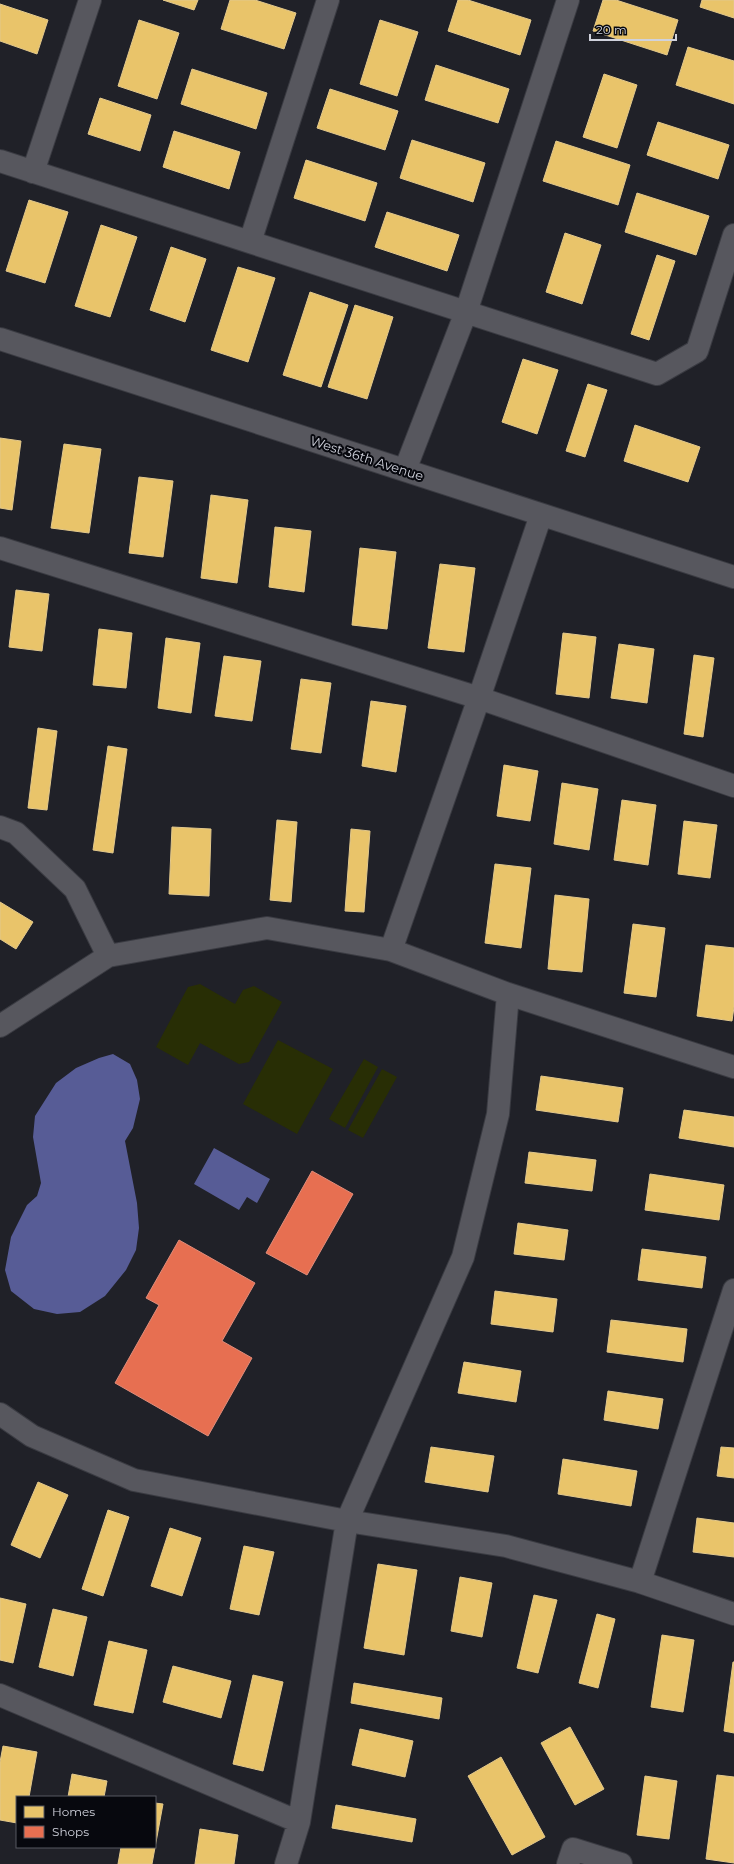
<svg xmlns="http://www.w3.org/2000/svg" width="734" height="1864" font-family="Montserrat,sans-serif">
<rect width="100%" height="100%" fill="#202128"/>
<path fill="#282e05" d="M200,984L235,1004L243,990L254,986L282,1002L249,1062L239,1064L200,1043L188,1065L156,1047L188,987Z
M278,1040L333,1069L297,1134L243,1104Z
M364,1059L378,1067L345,1128L329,1119Z
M382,1069L397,1077L363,1138L348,1130Z"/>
<path fill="#575c96" d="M113,1054L130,1064L137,1080L140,1099L133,1128L125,1141L137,1203L139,1228L136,1250L126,1270L105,1296L80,1312L57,1314L34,1309L11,1291L5,1270L11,1237L27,1205L37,1196L41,1183L33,1137L35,1116L56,1083L76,1068L99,1058Z
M214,1148L270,1179L257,1203L247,1197L239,1210L194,1184Z"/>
<path fill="#e9c46a" stroke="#e2c88c" d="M163,0H198L194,10Z
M230,0H255L296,13L284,49L221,29Z
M458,0H468L531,20L520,55L448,31Z
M603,0H616L678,20L667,55L593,31Z
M702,0H734V18L700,7Z
M0,4L48,20L37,54L0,41Z
M139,20L179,33L157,99L118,86Z
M380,20L418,32L397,96L360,84Z
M688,47L734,61V104L676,85Z
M436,65L509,89L498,123L425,100Z
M192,69L267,93L256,129L181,104Z
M604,74L637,85L617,148L583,137Z
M330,89L398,111L385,150L317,128Z
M100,98L151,115L140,151L88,134Z
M658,122L729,145L718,179L647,155Z
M174,131L240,152L229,189L163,167Z
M412,140L485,163L473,202L400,178Z
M556,141L630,165L618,205L543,181Z
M306,160L377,183L365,221L294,198Z
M637,193L709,216L696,255L625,232Z
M29,200L68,212L45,283L6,271Z
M387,212L459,235L447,271L375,247Z
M101,225L137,237L110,317L75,306Z
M565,233L601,245L582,304L546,292Z
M171,247L206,259L185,322L150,310Z
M657,255L675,261L649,340L631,334Z
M238,267L275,278L248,362L211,350Z
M310,292L348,305L321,387L283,375Z
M355,305L393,317L367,399L328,387Z
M523,359L558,370L537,434L502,422Z
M588,384L607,390L585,457L566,451Z
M635,425L700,447L688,482L624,461Z
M0,438L21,441L12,510L0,508Z
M64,444L101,449L89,533L51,528Z
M139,477L173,481L163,557L129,553Z
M211,495L248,500L237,583L201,578Z
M275,527L311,531L304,592L269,587Z
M360,548L396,552L387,629L352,625Z
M440,564L475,568L464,652L428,648Z
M16,590L49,594L42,651L9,647Z
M99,629L132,633L126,688L93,685Z
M563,633L596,637L589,698L556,694Z
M166,638L200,643L191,713L158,708Z
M619,644L654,649L647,703L611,698Z
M694,655L714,658L703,737L684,734Z
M224,656L261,661L252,721L215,716Z
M301,679L331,683L321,753L291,749Z
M371,701L406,706L396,772L362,766Z
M38,728L57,731L47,810L28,808Z
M108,746L127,749L113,853L93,850Z
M504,765L538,771L530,821L497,816Z
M562,783L598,789L589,850L554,844Z
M622,800L656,805L648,865L614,860Z
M277,820L297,822L291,902L270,900Z
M684,821L717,825L710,878L678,874Z
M172,827L211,829L209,896L169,894Z
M351,829L370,831L364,912L345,911Z
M495,864L531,868L521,948L485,943Z
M555,895L589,899L582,972L548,969Z
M0,902L33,922L16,949L0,939Z
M633,924L665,928L656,997L624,993Z
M706,945L734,948V1007L732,1021L697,1016Z
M541,1076L623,1088L618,1122L536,1110Z
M684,1110L734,1117V1147L679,1138Z
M529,1152L596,1160L592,1191L525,1183Z
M650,1174L724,1185L719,1220L645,1210Z
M518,1223L568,1230L564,1260L514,1254Z
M642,1249L706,1257L702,1288L638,1280Z
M495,1291L557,1299L553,1332L491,1324Z
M611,1320L687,1329L683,1362L607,1352Z
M464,1362L521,1371L516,1402L458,1393Z
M608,1391L663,1399L658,1429L604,1420Z
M431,1447L494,1456L488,1492L425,1482Z
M721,1447L734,1448V1478L717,1476Z
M563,1459L637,1471L631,1506L558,1494Z
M38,1482L68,1495L40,1558L11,1545Z
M108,1510L129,1517L103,1596L82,1589Z
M697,1518L734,1523V1557L693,1552Z
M170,1528L201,1538L182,1596L151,1586Z
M244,1546L274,1552L259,1615L230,1609Z
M378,1564L417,1570L404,1655L364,1648Z
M460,1577L492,1583L482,1637L451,1631Z
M534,1595L557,1600L538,1673L517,1668Z
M0,1598L26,1604L13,1663L0,1660Z
M53,1609L87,1617L73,1676L39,1667Z
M597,1614L615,1619L598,1688L579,1683Z
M662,1635L694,1640L683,1712L651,1707Z
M109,1641L147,1650L133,1713L94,1705Z
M733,1662H734V1733L724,1731Z
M173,1666L231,1681L221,1718L163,1702Z
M253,1675L283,1682L263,1771L233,1764Z
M354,1683L442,1698L439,1719L351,1703Z
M570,1727L604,1789L575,1805L541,1743Z
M360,1729L413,1741L405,1777L352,1765Z
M3,1746L37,1752L29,1797H17V1823L0,1820V1762Z
M501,1757L545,1837L512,1855L468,1776Z
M72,1774L107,1781L104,1797H68Z
M717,1775L734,1777V1863L706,1859Z
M645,1776L677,1781L669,1839L637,1835Z
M155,1803L163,1804L152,1864H118L121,1847H155Z
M336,1805L416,1819L412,1842L332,1828Z
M200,1829L238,1835L234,1864H195Z"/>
<path fill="#e76f51" stroke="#e08d7b" d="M312,1171L353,1194L307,1275L266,1253Z
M179,1240L255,1283L222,1341L252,1358L208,1436L115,1383L159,1305L146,1298Z"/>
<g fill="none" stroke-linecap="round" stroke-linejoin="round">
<defs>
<path id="minor" d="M0,161L657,374L697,351L734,235
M33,172L90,0
M250,242L328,0
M0,339L734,577
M405,470L466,312L568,0
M0,548L479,698L734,786
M0,827L16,833L75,889L108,956
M391,950L479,698L541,515
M0,1026L108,956L267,928L391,950L508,994L734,1067
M0,1414L32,1436L134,1480L347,1521L506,1546L640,1582L734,1614
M640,1582L734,1290
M0,1695L299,1822
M286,1864L299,1822L347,1521L463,1257L498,1114L508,994
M568,1864L573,1849L621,1864"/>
</defs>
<use href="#minor" stroke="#3a3b42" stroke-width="24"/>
<use href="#minor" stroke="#57575e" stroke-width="22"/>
</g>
<g text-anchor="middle" stroke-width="4" stroke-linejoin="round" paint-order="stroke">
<g font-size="13" fill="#d0d2dc" stroke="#07080e">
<text transform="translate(367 458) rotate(18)" y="5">West 36th Avenue</text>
</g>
</g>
<rect x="16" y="1796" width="140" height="52" fill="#07080e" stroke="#575960"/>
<rect x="24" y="1806" width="20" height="12" fill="#e9c46a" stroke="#575960"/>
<text x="52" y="1816" font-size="12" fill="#d0d2dc">Homes</text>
<rect x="24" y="1826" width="20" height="12" fill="#e76f51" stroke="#575960"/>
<text x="52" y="1836" font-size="12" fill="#d0d2dc">Shops</text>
<path d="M590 34v6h86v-6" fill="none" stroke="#d0d2dc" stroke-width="2"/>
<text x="596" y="34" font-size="12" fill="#d0d2dc" stroke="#07080e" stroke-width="3" paint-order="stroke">20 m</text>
</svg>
